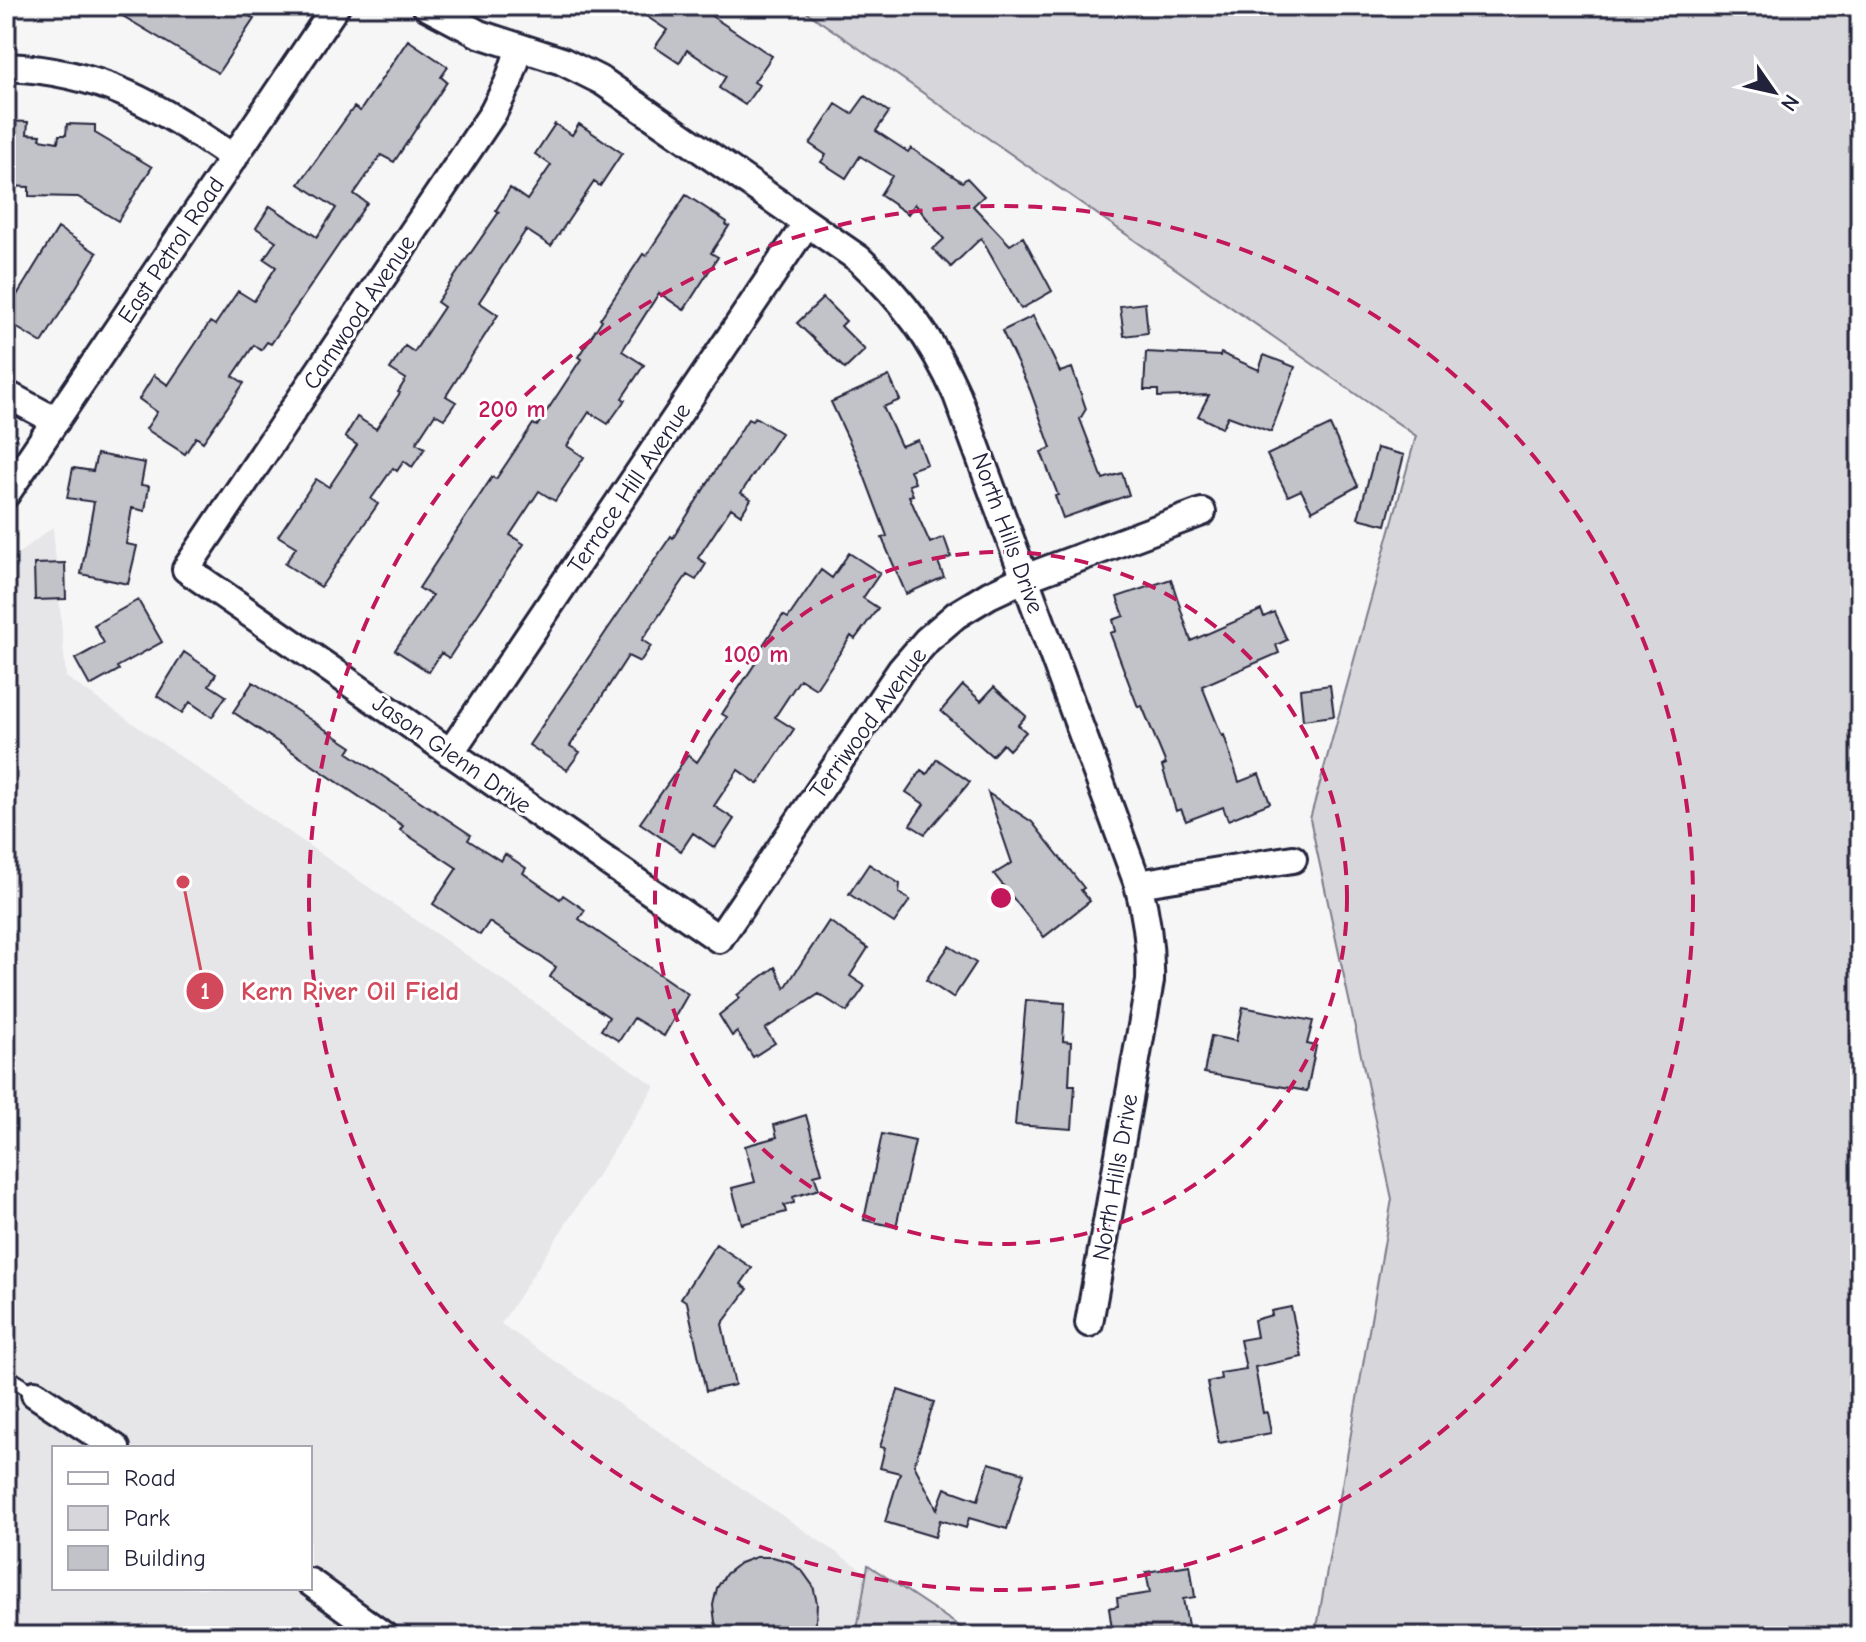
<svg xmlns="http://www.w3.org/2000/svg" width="1866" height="1642" font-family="'Comic Neue',sans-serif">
<rect width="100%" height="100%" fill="#f6f6f7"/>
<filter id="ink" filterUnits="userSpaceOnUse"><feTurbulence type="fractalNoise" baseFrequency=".0125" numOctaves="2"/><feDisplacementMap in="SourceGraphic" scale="16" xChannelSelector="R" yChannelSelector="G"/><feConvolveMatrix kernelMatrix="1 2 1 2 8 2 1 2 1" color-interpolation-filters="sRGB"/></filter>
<g filter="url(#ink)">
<path fill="#e6e6e9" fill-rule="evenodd" d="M53,527L66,677L655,1086L501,1324L959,1636H6V563ZM54,1448H310V1588H54Z"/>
<path fill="#d7d7db" stroke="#7c7c8b" stroke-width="2" d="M798,6H1860V1636H1308L1318,1622L1392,1199L1310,819L1416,436Z
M868,1565L974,1636H856Z"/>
<path fill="#c2c2c9" stroke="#22223b" stroke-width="2" d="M106,6H234L254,19L218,73Z
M631,6H716L710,15L772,56L754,82L759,85L745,105L719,88L726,76L687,50L679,63L655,47L667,30Z
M408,40L448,67L441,77L447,82L394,162L381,155L354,194L367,203L271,344L267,342L261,350L254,345L233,376L244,383L203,442L196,437L185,454L146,429L157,412L139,399L154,375L168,385L210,322L215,325L238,291L254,301L276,267L264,259L276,241L256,228L270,206L317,237L336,208L299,184L354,107L360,111Z
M865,96L889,112L876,131L908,152L911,148L962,182L967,178L984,196L973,206L1010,245L1023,237L1052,291L1021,309L981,238L951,267L933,249L944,239L915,204L908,214L880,195L892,176L860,156L846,178L821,162L826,155L810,144L836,104L852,114Z
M6,121L28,122L27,134L41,135L40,139L58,142L59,135H66L67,124L95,125V133L152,167L118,221L78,197L29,196V187L6,186Z
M555,124L572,135L579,124L622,153L600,186L594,182L551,246L526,230L479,302L498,315L446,396L456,402L444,419L435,414L416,443L425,448L412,467L404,461L397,471L393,468L371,499L378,504L321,587L285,564L296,547L278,536L316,479L329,487L357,445L345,437L357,417L376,429L400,393L398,392L406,379L390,369L405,346L414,352L444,307L437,302L499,212L496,210L510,188L527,200L551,165L535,154Z
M686,195L727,222L726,225L729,226L711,253L718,257L684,310L659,293L622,351L644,365L622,398L625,400L608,424L589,412L567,446L584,457L555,501L539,491L510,535L524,544L449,658L441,653L429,672L395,650L432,596L419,588L492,477L496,479L533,424L537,426L581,359L578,357L602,320L600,319L643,254L646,256Z
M58,228L97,253L42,343L6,321V313Z
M823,298L846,321L841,326L865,350L845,369L797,323Z
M1145,303L1148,333L1124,336L1120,306Z
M1033,316L1060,372L1072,368L1086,409L1080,419L1103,479L1122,473L1129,495L1063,518L1055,496L1058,495L1041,452L1051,448L1030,390L1002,331Z
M1146,352L1220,356L1221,353L1259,370L1264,355L1295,367L1271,432L1228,416L1222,428L1198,416L1209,395L1158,397V390H1144Z
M889,376L900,400L883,407L901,446L918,440L927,464L910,470L915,483L909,485L913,495L909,496L930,543L944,537L951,557L938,562L944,577L906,594L882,538L887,536L859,462L831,402Z
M755,417L781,433L741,493L751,499L741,515L731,508L698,558L706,564L696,580L687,575L642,640L651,646L640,662L628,656L570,746L580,752L567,770L529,745L671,536L673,538L748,419L752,421Z
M1330,425L1358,486L1312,511L1301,490L1288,496L1267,455Z
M1377,448L1404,455L1386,525L1358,518Z
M97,454L145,463L141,485L149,486L145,511L132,508L126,544L137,546L128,584L81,574L94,502L67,498L73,468L93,471Z
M849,553L880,573L863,598L878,608L855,639L851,636L816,689L800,679L775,717L794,729L758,784L738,770L714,806L734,819L715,848L693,833L681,851L640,823L688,755L697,762L727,717L722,714L762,653L759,651L783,615L788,618L821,570L832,578Z
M65,563L66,599L35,600L34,564Z
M1171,579L1191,641L1261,610L1264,617L1274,612L1287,640L1276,645L1279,653L1202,686L1222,736L1224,735L1239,782L1259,774L1270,803L1228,820L1223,807L1186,821L1181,809L1176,811L1162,766L1166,764L1142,706L1138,707L1110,633L1116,631L1113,620L1124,616L1117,597Z
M138,600L162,642L117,667L119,670L90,686L75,659L104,643L94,625Z
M184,652L216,674L209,685L226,696L212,717L190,702L182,713L157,696Z
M253,682L352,747L348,753L471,835L468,840L501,861L505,854L526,868L523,873L560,899L563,895L585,910L579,919L688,994L664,1036L634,1018L619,1041L601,1030L609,1017L550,977L556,967L489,922L480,935L433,904L457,868L400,830L403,826L233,712Z
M963,685L981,701L994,687L1026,716L1018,725L1026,732L1009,750L1003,744L992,756L941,711Z
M1330,685L1334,716L1303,720L1300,689Z
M937,759L970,782L925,834L910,825L924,804L906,792L921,770L927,774Z
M988,793L1032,822L1084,888L1081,890L1090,901L1044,937L994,874L1012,863Z
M869,864L900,884L899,893L910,900L894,923L849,894Z
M829,921L868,948L850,976L865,986L847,1012L819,994L765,1029L775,1043L753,1057L737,1032L732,1036L719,1015L740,998L737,995L775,967L785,988Z
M949,946L976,963L953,998L926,980Z
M1026,1000L1065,1003L1063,1041L1071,1042L1069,1085H1075L1072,1129L1015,1125Z
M1243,1007L1313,1021L1307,1044L1316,1046L1307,1091L1204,1073L1211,1036L1236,1041Z
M806,1115L822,1173L814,1175L819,1189L793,1197L794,1203L784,1205L786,1212L742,1224L732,1188L755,1182L745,1146L777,1137L774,1125Z
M882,1134L915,1141L896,1227L864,1220Z
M716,1244L752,1268L741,1284L748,1289L722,1324L735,1385L706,1391L687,1302L681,1298Z
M1291,1307L1302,1357L1255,1367L1263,1413L1267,1412L1271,1433L1219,1443L1207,1382L1221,1379L1220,1373L1246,1369L1240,1340L1257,1337L1254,1320L1272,1315L1271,1311Z
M898,1390L934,1402L914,1465L937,1509L945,1488L978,1500L989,1463L1024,1473L1007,1529L969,1518L966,1528L940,1520L935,1537L885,1522L900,1473L880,1468L885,1448L880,1447Z
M756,1557H773L790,1562L803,1572L813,1586L817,1603L816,1620L810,1636H721L715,1622L713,1605L717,1588L726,1574L740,1563Z
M1190,1565L1195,1597L1183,1599L1190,1636H1113L1109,1608L1118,1606L1117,1598L1150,1593L1146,1572Z"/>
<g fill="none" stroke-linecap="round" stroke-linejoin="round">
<defs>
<path id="lane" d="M6,1375L35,1394"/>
<path id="street" d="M426,6L479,34L562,61L602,81L859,259C904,301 932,339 957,395L1138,884C1147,917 1151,947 1150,981L1089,1323
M520,48L508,83L493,113L186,569L719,939L901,670L927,640L956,615L989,595L1025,578L1202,512
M6,67C103,71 156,105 234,158
M6,394L56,421
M6,494L336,6
M450,753L807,223
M1138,884L1293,859
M35,1394L116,1448
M310,1582L384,1636"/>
</defs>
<use href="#lane" stroke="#22223b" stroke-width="18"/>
<use href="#street" stroke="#22223b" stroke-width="32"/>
<use href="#lane" stroke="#fff" stroke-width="12"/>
<use href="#street" stroke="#fff" stroke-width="26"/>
</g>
</g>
<g fill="none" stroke="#c2185b" stroke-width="4" stroke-dasharray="14 10">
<circle cx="1001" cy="898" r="346"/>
<circle cx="1001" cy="898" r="692"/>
</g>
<g text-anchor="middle" stroke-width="6" stroke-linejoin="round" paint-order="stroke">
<g font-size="24" fill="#22223b" stroke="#fff">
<text transform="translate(171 250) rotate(-56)" y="8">East Petrol Road</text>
<text transform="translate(359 312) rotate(-56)" y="8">Camwood Avenue</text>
<text transform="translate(629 488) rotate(-56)" y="8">Terrace Hill Avenue</text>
<text transform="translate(1008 533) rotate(70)" y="8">North Hills Drive</text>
<text transform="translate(868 723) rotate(-54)" y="8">Terriwood Avenue</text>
<text transform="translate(452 754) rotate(35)" y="8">Jason Glenn Drive</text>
<text transform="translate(1115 1177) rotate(-80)" y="8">North Hills Drive</text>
</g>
</g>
<circle cx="1001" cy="898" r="12" fill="#c2185b" stroke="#fff" stroke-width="4"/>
<g font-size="24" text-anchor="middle" font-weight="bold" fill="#c2185b" stroke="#fff" stroke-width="6" stroke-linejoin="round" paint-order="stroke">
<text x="512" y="417">200 m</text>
<text x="756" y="662">100 m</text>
</g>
<path fill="none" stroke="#d1495b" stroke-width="3" d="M183 882L205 991"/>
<g fill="#d1495b" stroke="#fff" stroke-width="3">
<circle cx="183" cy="882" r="8"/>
<circle cx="205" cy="991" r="20"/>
</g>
<g font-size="24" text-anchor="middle" font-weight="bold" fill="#fff">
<text x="205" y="999">1</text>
</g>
<g font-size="26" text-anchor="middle" font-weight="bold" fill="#d1495b" stroke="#fff" stroke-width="6" stroke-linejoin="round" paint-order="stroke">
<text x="350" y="1000">Kern River Oil Field</text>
</g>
<rect width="1866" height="1642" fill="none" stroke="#fff" stroke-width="32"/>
<rect x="16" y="16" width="1834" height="1610" fill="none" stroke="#22223b" stroke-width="3" filter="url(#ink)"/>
<rect x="52" y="1446" width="260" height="144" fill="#ffffff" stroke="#a7a7b1" stroke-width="2"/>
<rect x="68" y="1472" width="40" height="12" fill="#ffffff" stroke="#a7a7b1" stroke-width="2"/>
<text x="124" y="1486" font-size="24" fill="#22223b">Road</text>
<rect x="68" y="1506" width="40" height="24" fill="#d7d7db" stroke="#a7a7b1" stroke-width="2"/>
<text x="124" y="1526" font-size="24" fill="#22223b">Park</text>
<rect x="68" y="1546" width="40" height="24" fill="#c2c2c9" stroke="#a7a7b1" stroke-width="2"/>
<text x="124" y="1566" font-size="24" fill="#22223b">Building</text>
<g transform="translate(1774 92) rotate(124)" stroke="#ffffff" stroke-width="6" paint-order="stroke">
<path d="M0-6L14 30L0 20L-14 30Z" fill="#22223b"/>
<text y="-12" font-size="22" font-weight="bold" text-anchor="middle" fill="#22223b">N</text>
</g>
</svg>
